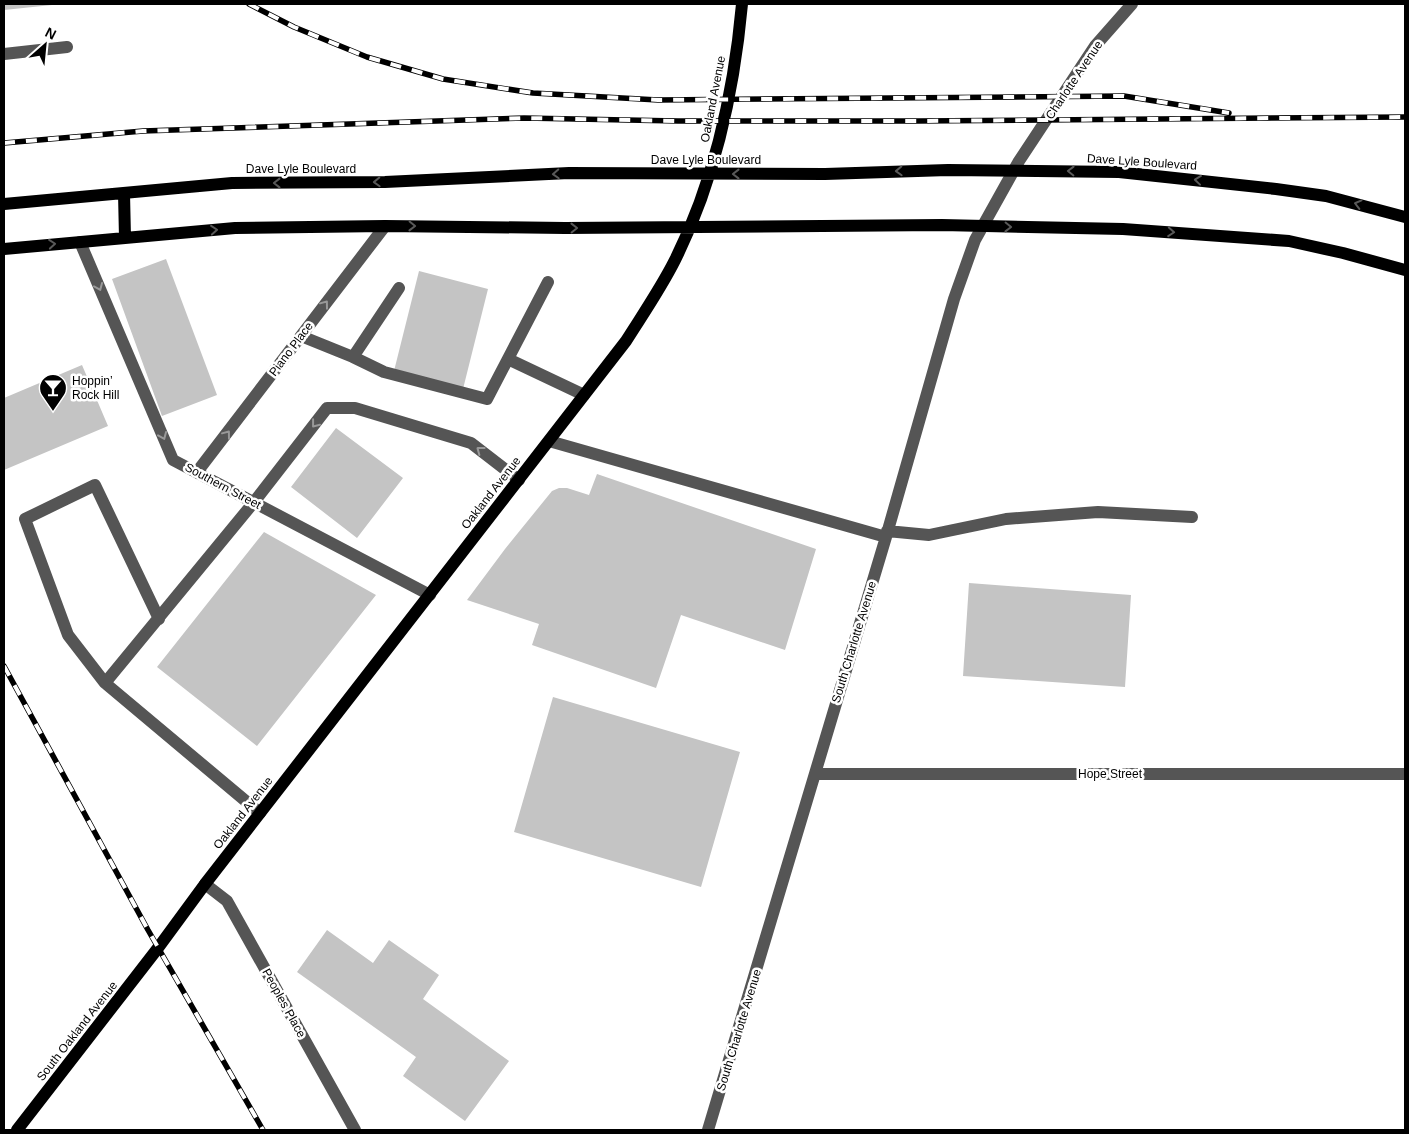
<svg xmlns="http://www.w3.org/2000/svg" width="1409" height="1134" font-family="Helvetica,sans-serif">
<rect width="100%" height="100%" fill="#fff"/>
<path fill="#c4c4c4" d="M4,4H52V5L4,10Z
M166,259L217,395L162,416L112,279Z
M419,271L488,289L463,389L394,371Z
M82,365L108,426L4,470V398Z
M336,428L403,478L357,538L291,487Z
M597,474L816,549L785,650L681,615L656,688L532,645L539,624L467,600L505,549L552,491L559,488H567L589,495Z
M264,532L376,595L257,746L157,667Z
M969,583L1131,595L1125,687L963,676Z
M553,697L740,752L701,887L514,832Z
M327,930L373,963L389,940L439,975L423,999L509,1061L465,1121L403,1076L416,1057L297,972Z"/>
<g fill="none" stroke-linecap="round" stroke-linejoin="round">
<path stroke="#555" stroke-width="12" d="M4,54L67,47
M80,242L173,460L430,595
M399,288L353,357L384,372L487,399L548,282
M301,336L353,357
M508,359L584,395
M549,441L886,537
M197,472L385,226
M887,531L929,535L1006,519L1098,512L1192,517
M105,683L68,635L25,519L95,485L159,619
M815,774H1405
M260,813L105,683L254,502L327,408H355L471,443L519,480
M205,884L227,901L355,1130
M708,1130L886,537L954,299L975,240L1019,161L1095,46L1132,4"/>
<path stroke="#000" stroke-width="12" d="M124,193L125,238
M4,204L232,183L385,182L569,173L825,174L948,170L1119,172L1276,189L1326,196L1405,217
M4,249L235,228L385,226L565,228L942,225L1123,229L1289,241L1343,253L1405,270
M17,1130L158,948L205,884L626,341C643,314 661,288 675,260C715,180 734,92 742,4"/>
<defs>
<path id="rail" d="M249,4L294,27L367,57L443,79L533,93L658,100L1124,96L1229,113
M4,143L143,131L524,118L678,121H918L1405,117
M4,666L148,930L263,1130"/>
</defs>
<use href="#rail" stroke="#000" stroke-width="5.5"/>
<use href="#rail" stroke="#fff" stroke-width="4" stroke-dasharray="11" stroke-linecap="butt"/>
</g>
<defs><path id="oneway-chevron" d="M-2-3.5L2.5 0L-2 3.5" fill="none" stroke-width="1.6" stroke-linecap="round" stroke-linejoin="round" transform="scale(1.25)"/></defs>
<g stroke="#595959">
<use href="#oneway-chevron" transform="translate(899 171) rotate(178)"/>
<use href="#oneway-chevron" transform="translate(1071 171) rotate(-179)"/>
<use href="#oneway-chevron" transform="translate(556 174) rotate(177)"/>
<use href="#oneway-chevron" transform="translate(736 174) rotate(-180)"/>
<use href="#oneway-chevron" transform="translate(1198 180) rotate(-174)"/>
<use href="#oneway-chevron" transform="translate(377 182) rotate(178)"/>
<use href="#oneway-chevron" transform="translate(277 183) rotate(180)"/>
<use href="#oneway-chevron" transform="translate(1358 204) rotate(-166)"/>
<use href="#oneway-chevron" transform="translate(412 226) rotate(1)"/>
<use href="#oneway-chevron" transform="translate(1008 227) rotate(1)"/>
<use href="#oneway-chevron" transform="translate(574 228) rotate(-1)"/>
<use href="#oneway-chevron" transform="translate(214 230) rotate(-5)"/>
<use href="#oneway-chevron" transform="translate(1171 232) rotate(4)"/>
<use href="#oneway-chevron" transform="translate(52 244) rotate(-5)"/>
</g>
<g stroke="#999">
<use href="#oneway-chevron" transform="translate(99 287) rotate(67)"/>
<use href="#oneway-chevron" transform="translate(325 304) rotate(-53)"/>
<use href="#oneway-chevron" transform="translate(315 424) rotate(128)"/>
<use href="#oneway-chevron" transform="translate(227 434) rotate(-53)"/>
<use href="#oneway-chevron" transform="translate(163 436) rotate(67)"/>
<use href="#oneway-chevron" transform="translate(480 450) rotate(-143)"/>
</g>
<defs>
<symbol id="bar-pin" viewBox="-11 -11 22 30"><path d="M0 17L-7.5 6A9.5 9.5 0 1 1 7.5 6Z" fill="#000" stroke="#fff"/><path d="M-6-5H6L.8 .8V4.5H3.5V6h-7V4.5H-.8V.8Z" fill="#fff"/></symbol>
</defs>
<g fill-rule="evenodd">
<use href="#bar-pin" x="37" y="372" width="32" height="43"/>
</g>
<g text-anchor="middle" stroke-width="5" stroke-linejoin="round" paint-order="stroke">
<g font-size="12" fill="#000" stroke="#fff">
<text transform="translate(1074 80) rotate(-56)" y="4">Charlotte Avenue</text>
<text transform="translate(713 99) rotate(-79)" y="4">Oakland Avenue</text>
<text x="706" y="164">Dave Lyle Boulevard</text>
<text transform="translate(1142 162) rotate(4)" y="4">Dave Lyle Boulevard</text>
<text x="301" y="173">Dave Lyle Boulevard</text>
<text transform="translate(291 349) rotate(-53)" y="4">Piano Place</text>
<text transform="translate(223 486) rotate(28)" y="4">Southern Street</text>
<text transform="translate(491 493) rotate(-52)" y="4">Oakland Avenue</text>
<text transform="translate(854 642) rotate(-73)" y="4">South Charlotte Avenue</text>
<text x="1110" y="778">Hope Street</text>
<text transform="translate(243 813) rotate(-52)" y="4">Oakland Avenue</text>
<text transform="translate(284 1003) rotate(61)" y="4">Peoples Place</text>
<text transform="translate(739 1030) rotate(-73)" y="4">South Charlotte Avenue</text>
<text transform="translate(77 1031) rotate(-52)" y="4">South Oakland Avenue</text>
</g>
<g font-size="12" fill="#000" stroke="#fff" text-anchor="start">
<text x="72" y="385">Hoppin’<tspan x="72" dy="14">Rock Hill</tspan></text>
</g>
</g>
<rect width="1409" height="1134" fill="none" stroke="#000000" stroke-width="10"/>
<g transform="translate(45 45) rotate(27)" stroke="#ffffff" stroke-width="4" paint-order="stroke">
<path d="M0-4L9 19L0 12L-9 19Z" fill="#000000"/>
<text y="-8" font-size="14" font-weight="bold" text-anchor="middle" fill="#000000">N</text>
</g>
</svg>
